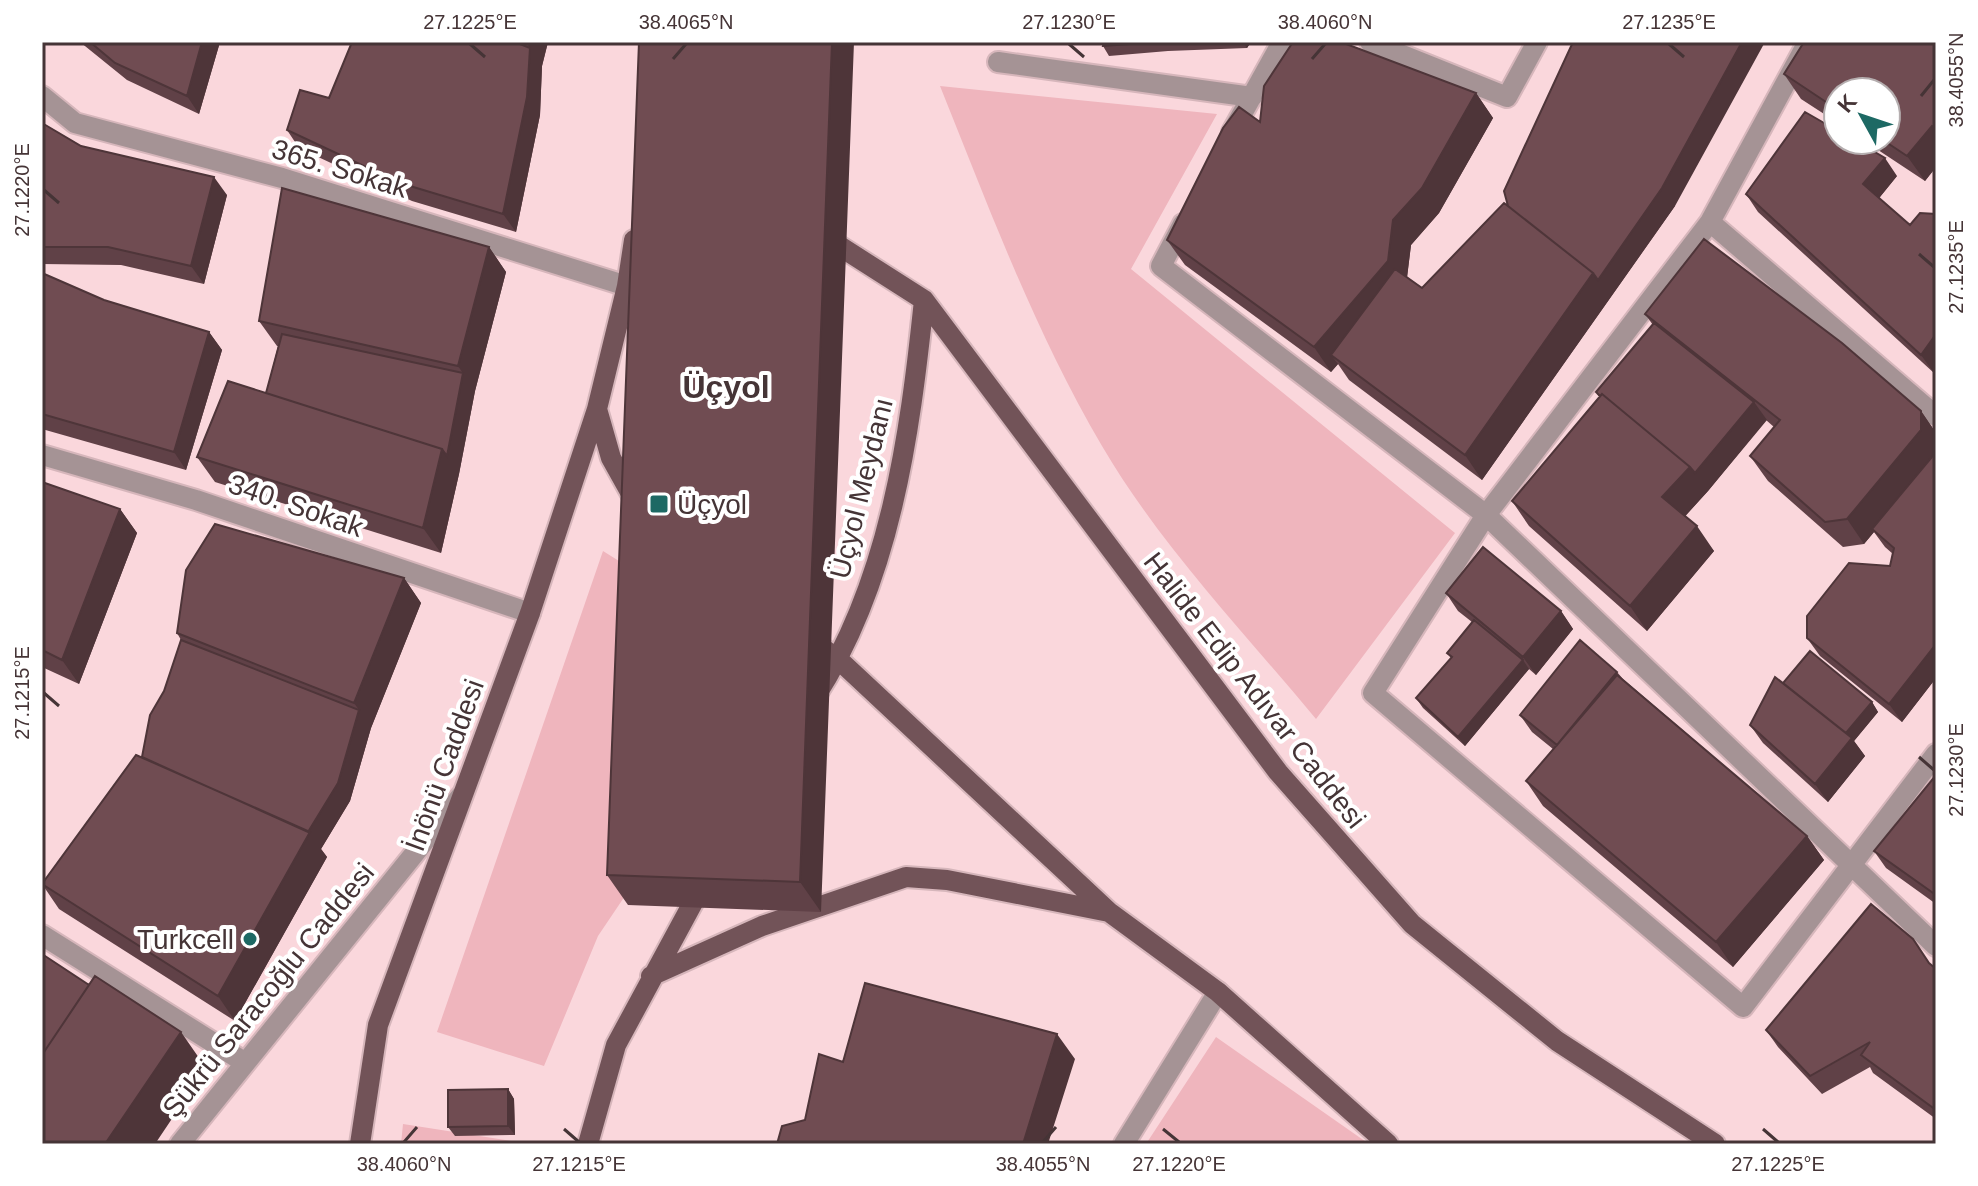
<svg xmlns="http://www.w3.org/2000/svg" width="1978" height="1186" font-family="Arial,sans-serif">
<rect width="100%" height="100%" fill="#fad7dc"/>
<path fill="#efb5bd" d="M940,86L1217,114L1131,269L1455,533L1316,719C1243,631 1160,545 1102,446C1035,332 989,208 940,86Z
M603,551L782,663L598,936L544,1066L437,1032Z
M1216,1037L1369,1144H1146Z
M403,1124L524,1143L401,1144Z"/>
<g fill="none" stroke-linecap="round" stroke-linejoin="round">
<defs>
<path id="minor" d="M1370,42L1507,97L1537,42
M1808,42L1710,222L1486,515L1373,693L1743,1007L1936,754
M998,62L1252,97
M42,96L75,123L282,178L627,286
M1232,132L1282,42
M1710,222L1936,416
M1183,224L1161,266L1486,515L1936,946
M42,455L196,500L530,613
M42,935L244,1062
M180,1144L461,796
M1124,1144L1218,992"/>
<path id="major" d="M823,240L841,247L924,300L1278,772L1412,924L1557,1041L1715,1144
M597,409L611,458L635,501
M810,639L839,660L1109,912L1218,992L1388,1144
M815,697C890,582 910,435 924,300
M651,976L762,926L906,877L947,880L1109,912
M360,1144L378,1025L530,613L597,409L627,286L634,240
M588,1144L616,1045L702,886"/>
</defs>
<use href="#minor" stroke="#d6b6bb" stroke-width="24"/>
<use href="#major" stroke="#d6b6bb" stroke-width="24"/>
<use href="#minor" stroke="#a59395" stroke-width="20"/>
<use href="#major" stroke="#725358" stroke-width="20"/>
</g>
<path fill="#604147" d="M80,42H220L199,114L127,80Z
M352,42H548L542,66L540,115L516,232L412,201L299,148L287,130L329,98Z
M639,42L821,912L628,905L607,875Z
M1104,42H1251L1247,48L1168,51L1109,56L1103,46Z
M1936,42V167L1925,181L1863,140H1886L1838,92V123L1801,99L1784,74Z
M1476,93L1493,118L1439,213L1411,245L1407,277L1422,288L1508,206H1675L1482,480L1349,380L1338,364L1331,372L1185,265L1167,240L1260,122Z
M42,123L81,146L227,195L204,284L121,265L42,264Z
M1897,176L1879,198L1910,225L1936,214V370L1934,373L1758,212L1746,194Z
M489,247L506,272L475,391L459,474L441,553L215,482L197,457L266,393L278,346H277L259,321Z
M42,273L104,300L209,332L222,350L186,470L42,429Z
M1645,314L1921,411L1936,433V678L1902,722L1820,656L1807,638L1890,566L1893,554L1885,547L1874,532L1864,544L1843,547L1768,481L1750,456L1774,427L1766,420L1708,491L1685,516L1714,551L1647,631L1529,526L1512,501L1599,397L1596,392L1653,325Z
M42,482L120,509L137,533L79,684L42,667Z
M404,578L421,603L371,728L350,801L321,849L327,857L235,1021L59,909L42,884L142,757L181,640L177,633Z
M1446,593L1561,611L1573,629L1536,675L1529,669L1465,746L1423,708L1416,698L1451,658L1447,653L1472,622L1458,611Z
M1617,672L1623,679L1807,836L1824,860L1733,967L1543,806L1526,781L1553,749L1532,732L1520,715Z
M1783,683L1872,702L1878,712L1854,741L1865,756L1828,802L1763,743L1750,725Z
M1936,775V904L1886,868L1874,851Z
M1931,965L1936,969V1119L1873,1073L1870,1067L1822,1094L1778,1047L1766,1030Z
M508,1089L514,1099L515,1135L455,1136L448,1127Z"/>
<path fill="#4e3539" d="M202,42H220L199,114L187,96Z
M526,42H548L542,66L540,115L516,232L503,214L530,48Z
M832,42H854L821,912L800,882Z
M1243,42H1251L1247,48Z
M1742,42H1765L1675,206L1482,480L1465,455Z
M1476,93L1493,118L1439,213L1411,245L1406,286L1331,355L1338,364L1331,372L1314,347L1393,220Z
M1932,126L1936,132V167L1925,181L1907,156Z
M1885,158L1897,176L1876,202L1863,184Z
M214,177L227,195L204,284L191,266Z
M489,247L506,272L475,391L458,366Z
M209,332L222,350L186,470L174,452Z
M1936,334V370L1934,373L1921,355Z
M463,373L475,391L459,474L441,553L423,528L442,449Z
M1754,402L1767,420L1708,491L1680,522L1662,497Z
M1921,411L1936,433V457L1872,529L1874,532L1864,544L1847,519Z
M120,509L137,533L79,684L62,660Z
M1697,526L1714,551L1647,631L1630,606Z
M404,578L421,603L371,728L350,801L321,849L327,857L235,1021L218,996L306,836L359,710L354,703Z
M1561,611L1573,629L1536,675L1523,657Z
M1936,644V678L1902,722L1889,704Z
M1523,660L1529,669L1465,746L1458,737Z
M1872,702L1878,712L1854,741L1865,756L1828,802L1815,784L1844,735Z
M1807,836L1824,860L1733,967L1716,942Z
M181,1032L206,1068L155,1144H105Z
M1057,1034L1075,1059L1048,1144H1023Z
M508,1089L514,1099L515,1135L508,1126Z"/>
<path fill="#704c52" stroke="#4e3539" stroke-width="2" d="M90,42H202L187,96L115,63Z
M352,42H515L530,48L527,97L503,214L400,183L287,130L300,90L329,98Z
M639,42H832L800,882L607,875Z
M1104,42H1161L1103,46Z
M1293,42H1341L1476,93L1422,188L1393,220L1388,261L1314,347L1167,240L1223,128L1239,107L1260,122L1264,86Z
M1573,42H1742L1662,188L1598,280L1593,273L1508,206L1504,191Z
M1804,42H1936V128L1932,126L1907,156L1883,140H1886V92H1838V110L1784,74Z
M1805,112L1838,131V140H1854L1885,158L1863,184L1910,225L1920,213L1936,214V334L1921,355L1746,194Z
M42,123L81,146L214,177L191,266L108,247H42Z
M282,188L489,247L458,366L259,321Z
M1504,203L1593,273L1465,455L1331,355L1395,269L1422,288Z
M1704,239L1842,343L1921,411V430L1847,519L1825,522L1750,456L1780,420L1645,314Z
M42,273L104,300L209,332L174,452L42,414Z
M1654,323L1754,402L1695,473L1690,467L1602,394L1600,396L1596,392Z
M282,334L463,373L447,456L442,449L266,393Z
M228,381L442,449L423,528L197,457Z
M1602,394L1690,467L1662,497L1697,526L1630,606L1512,501Z
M1936,452V644L1889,704L1807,638V616L1849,563L1890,566L1894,548L1872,529Z
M42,482L120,509L62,660L42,650Z
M215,524L404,578L354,703L177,633L186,570Z
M1483,547L1561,611L1523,657L1446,593Z
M1474,620L1523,660L1458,737L1416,698L1452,657L1447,653Z
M181,640L359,710L338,783L308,832L142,757L150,715L164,691Z
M1580,640L1617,672L1557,745L1520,715Z
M1810,651L1872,702L1846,733L1783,683Z
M1617,675L1807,836L1716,942L1526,781Z
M1775,677L1852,738L1815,784L1750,725Z
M136,755L310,832L218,996L42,884Z
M1936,775V895L1874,851Z
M1871,904L1913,939L1929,963L1936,969V1110L1861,1055L1870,1042L1810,1076L1766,1030Z
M42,954L89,985L42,1055Z
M95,976L181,1032L105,1144H42V1055Z
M865,983L1057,1034L1023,1144H777L782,1126L805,1120L819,1054L843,1062Z
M508,1089V1126L448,1127V1090Z"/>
<path fill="none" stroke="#453436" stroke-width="3" d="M470,44L485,57M1069,44L1084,57M1669,44L1684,57M673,59L686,44M1312,59L1325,44M1921,96L1934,80M44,190L59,203M1919,254L1934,267M44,693L59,706M1919,757L1934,770M564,1129L579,1142M1163,1129L1179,1142M1763,1129L1778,1142M404,1142L417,1127M1043,1142L1056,1127"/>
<g fill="#1d6964" stroke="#fff" stroke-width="3">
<rect x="649" y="494" width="20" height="20" rx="4"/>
<circle cx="250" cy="939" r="8"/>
</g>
<g text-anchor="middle" stroke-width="8" stroke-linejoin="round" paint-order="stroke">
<g font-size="28" fill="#453436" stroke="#fff">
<text transform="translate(340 168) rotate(17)" y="10">365. Sokak</text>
<text transform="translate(861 488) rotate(-76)" y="10">Üçyol Meydanı</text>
<text transform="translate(296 505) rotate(19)" y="10">340. Sokak</text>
<text transform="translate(1255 690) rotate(52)" y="10">Halide Edip Adıvar Caddesi</text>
<text transform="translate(444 765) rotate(-70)" y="10">İnönü Caddesi</text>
<text transform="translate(268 990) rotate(-51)" y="10">Şükrü Saracoğlu Caddesi</text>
</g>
<g font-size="28" fill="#453436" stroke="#fff" text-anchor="start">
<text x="677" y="514">Üçyol</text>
<text x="234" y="949" text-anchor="end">Turkcell</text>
</g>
<g font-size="32" font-weight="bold" fill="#453436" stroke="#fff">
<text x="726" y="398">Üçyol</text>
</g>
</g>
<rect width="1978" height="1186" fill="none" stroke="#ffffff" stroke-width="88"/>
<g transform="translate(1862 116) rotate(310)"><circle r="38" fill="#ffffff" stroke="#b5aeaf" stroke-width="2"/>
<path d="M0-6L14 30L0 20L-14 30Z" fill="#1d6964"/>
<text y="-12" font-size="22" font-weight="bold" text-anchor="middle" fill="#453436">K</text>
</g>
<rect x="44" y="44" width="1890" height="1098" fill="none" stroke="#453436" stroke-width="3"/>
<g font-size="20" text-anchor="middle" fill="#453436">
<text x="470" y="29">27.1225°E</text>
<text x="686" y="29">38.4065°N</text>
<text x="1069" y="29">27.1230°E</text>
<text x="1325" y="29">38.4060°N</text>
<text x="1669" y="29">27.1235°E</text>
<text transform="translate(1956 80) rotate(-90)" y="7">38.4055°N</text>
<text transform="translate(22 190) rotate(-90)" y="7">27.1220°E</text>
<text transform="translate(1956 267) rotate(-90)" y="7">27.1235°E</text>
<text transform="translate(22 693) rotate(-90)" y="7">27.1215°E</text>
<text transform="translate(1956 770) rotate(-90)" y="7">27.1230°E</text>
<text x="404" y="1171">38.4060°N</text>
<text x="579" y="1171">27.1215°E</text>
<text x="1043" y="1171">38.4055°N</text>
<text x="1179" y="1171">27.1220°E</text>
<text x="1778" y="1171">27.1225°E</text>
</g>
</svg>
